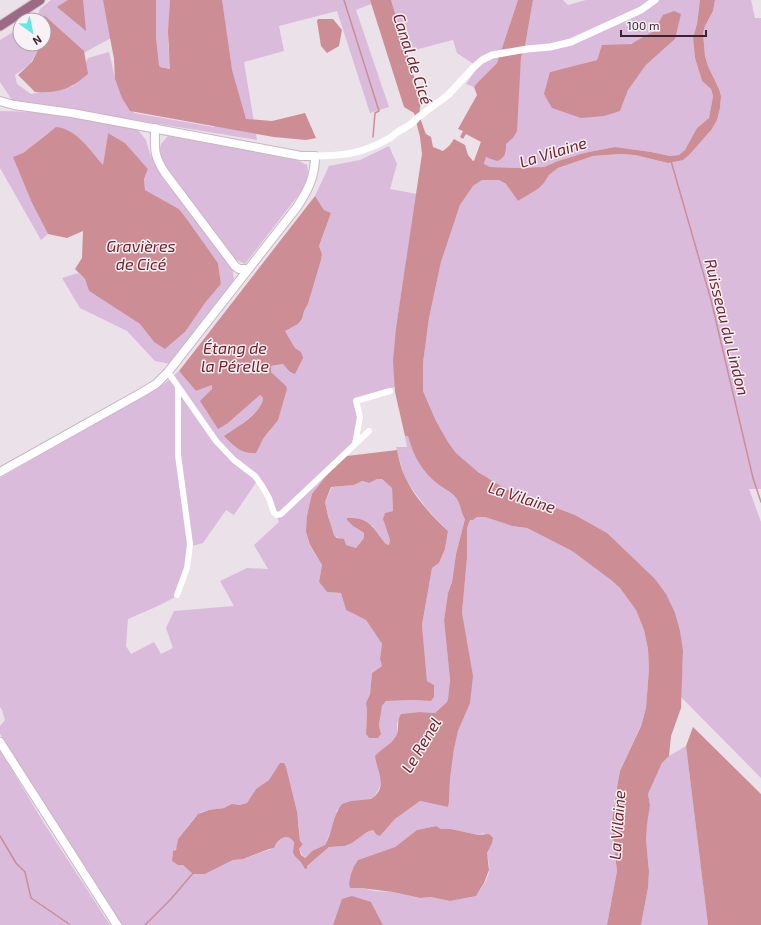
<svg xmlns="http://www.w3.org/2000/svg" width="761" height="925" font-family="'Exo 2',sans-serif">
<rect width="100%" height="100%" fill="#ebe1e8"/>
<path fill="#dabbdb" fill-rule="evenodd" d="M51,0H105L113,37L80,55L44,20L36,19L40,9Z
M156,0H170L168,44L171,69L160,67L159,65L156,37Z
M201,0H370L371,4L356,10L389,107L370,113L337,11L279,26L284,51L244,62L257,140L12,100L0,82V40L13,32L20,44H24L38,50L30,64L15,75L17,84L31,94L73,86L88,58L109,52L116,82L134,113L214,127L213,86Z
M391,0H518L497,63L478,82L474,87L466,84L478,67L457,53L453,40L407,52Z
M533,0H563L568,5L586,0H700L697,24L693,38L695,58L702,81L711,89L713,96L709,118L697,128L685,150L680,155L670,156L651,152L615,147L584,153L558,161L544,167L513,168L490,167L481,162L485,155L493,160L506,153V144L513,138L521,57L525,46ZM663,15L675,39L646,65L628,90L620,111L550,72L597,60L602,45C622,45 638,46 654,32C658,28 661,20 663,15Z
M715,0H751L755,18H761V489H749L761,522V778L681,697L683,651L607,533L575,515L506,489L478,472L456,453L448,442L436,421L423,391V363L429,318L441,262L460,205L473,186L482,180H499L506,184L518,201L538,189L544,183L549,175L558,168L593,156L620,154L635,155L668,163L690,154L717,120L720,108L721,96L719,89L708,66L705,56L703,33L705,26L713,11Z
M0,111L38,112L88,118L138,130L146,140L150,154L160,173L232,266L234,280L170,364L155,361L127,331L80,308L62,278L78,273L85,279L89,291L140,324L154,342L170,345L185,332L205,303L221,284L218,263L186,218L179,209L145,190L144,179L148,169L125,143L108,133L103,165C93,153 69,119 51,131C40,138 30,148 19,156L26,187L32,203L48,234L41,240L0,168Z
M168,136L297,160L307,165C309,174 307,180 304,188L245,264L234,259L167,171L159,153L161,144Z
M389,146L397,164L390,189L417,194L396,328L395,387L354,398L358,418L352,444L347,456L327,475L306,532L310,546L322,565L319,582L327,592L341,593L346,610L366,620L382,644L380,659L382,666L372,673L370,694L366,703L367,710L366,734L369,738L381,734L379,725L382,706L386,701L413,700L431,701L434,697V685L427,681L422,625L432,568L439,563L445,549L448,531L427,509L409,485L404,476L396,447H407L405,436H408C413,456 423,472 439,485C445,490 455,494 458,501C461,507 461,513 465,519L456,554L452,582L448,593L444,620L450,680L448,699L447,702L435,713L419,712L401,714L397,723V733L395,738L390,744L375,756L382,779L379,789L373,798L366,800L351,801L337,810L334,823L325,845L312,851L304,858L299,849L303,844L300,841L299,826L281,763L269,780L256,789L247,803L224,808L209,810L201,812L195,817L178,839L177,847L172,855L173,858L178,865H183L193,874H205L233,860L243,859L274,848C278,840 287,831 294,842L293,852L302,861L304,868H307V866L329,847L345,846L352,843L367,832L373,830L380,836L395,819L420,801L448,807L449,802L450,779L454,749L458,731L467,709L464,633L462,613L467,558V528L470,520H473L477,517H485L512,526L527,528L572,551L611,580L620,588L636,610L644,630L648,649L649,669L646,708L641,725L620,771L614,801L613,836L617,871L607,925H383L371,902L336,917L333,925H122L0,734V726L5,720L2,710L0,707V478L148,393L164,384L179,371L196,391L212,385V389L228,423L260,395L263,398C262,409 249,418 241,424L256,452L263,439L270,431L287,388L271,372V366L279,365L283,364L291,373L301,352L295,348L285,331L298,324L302,319L304,311L308,304L321,260L322,254L319,246L331,213L324,210L315,196L329,166L360,160ZM259,478L279,522L254,545L268,569L247,568L220,581L234,606L174,611L166,628L173,648L161,654L154,642L131,654L126,646L128,619L158,606L179,595L192,546L203,543L226,510L234,515ZM436,826L441,829H451L478,835L484,833L492,843C482,858 491,858 489,871C488,880 481,888 476,896L450,901L431,897L420,898L393,892L375,891L361,888L349,883L354,866L358,860L395,847L417,830Z
M377,479H382L392,488L393,511L385,513L384,522L390,540L389,545L386,544L372,525L353,526L364,533V538L356,548L345,545L344,541L334,535L330,524L325,502L332,487L354,485L362,481L368,483Z
M686,746L708,925H641L648,888L649,872L646,839V824L650,805L648,794L662,763L669,756Z
M0,750L42,820L110,925H0Z"/>
<path fill="#cc8d95" fill-rule="evenodd" d="M68,0H83L86,31L57,7Z
M103,0H156V37L159,65L160,67L170,69L168,32L170,0H222L232,70L246,119L272,121L305,113L316,138L306,140L274,137L130,111L122,98L115,79L114,59Z
M370,0H391L422,103C416,111 423,126 426,134L431,137L433,147L443,151L450,145L454,139L465,145L468,155L473,161L477,160L490,167L513,168L544,167L558,161L584,153L615,147L651,152L670,156L679,155L685,150L697,128L709,118L713,96L711,89L702,81L695,58L693,38L697,24L700,0H715L713,11L705,26L703,33L705,56L708,66L719,89L721,96L720,108L717,120L711,130L690,154L683,160L668,163L635,155L620,154L593,156L558,168L549,175L544,183L538,189L518,201L506,184L499,180H482L473,186L460,205L441,262L429,318L423,363V391L436,421L448,442L456,453L478,472L506,489L575,515L607,533L655,579L666,594L675,613L680,631L683,651L681,708L671,736L669,756L662,763L648,794L650,805L647,824L646,839L649,872L648,888L641,925H607L617,871L613,836L612,822L617,787L620,771L641,726L646,708L649,669L648,649L644,630L636,610L620,588L611,580L572,551L527,528L512,526L485,517H477L473,520H470L467,528V558L462,613L473,676L470,703L458,731L454,749L450,779L449,802L448,807L420,801L395,819L380,836L377,835L373,830L367,832L352,843L345,846L329,847L307,866V869L304,868C302,860 294,858 293,852C293,849 294,845 294,842C287,832 278,839 274,848L269,849L243,859L233,860L205,874H193L183,865H178L172,861L173,851L176,850L178,839L198,814L209,810L224,808L232,804L239,805L247,803L256,789L269,780L280,763H284L286,767L297,812L300,841L303,844L299,849L301,855L305,858L312,851L325,845C333,832 332,816 342,804L351,801L371,799C389,787 377,772 375,756C381,749 391,745 396,736C400,729 396,721 401,714L419,712L435,713L447,702L448,699L450,680L444,620L448,593L452,582L456,554L465,519C461,513 461,507 458,501C455,494 446,490 439,485C423,473 413,456 408,436H405L395,392L393,361L396,328L422,154L420,137L414,113L404,107Z
M518,0H533L525,46L521,57L517,131L513,138L506,144C506,153 506,156 498,161C492,160 483,156 478,151L481,142L466,134L463,139L460,137L463,131L458,129L477,95L474,87L478,82L497,63Z
M674,11L681,14L675,39L646,65L628,90L620,111L604,116L581,118L552,108L544,94L550,72L597,60L602,45L631,44L654,31L663,15Z
M45,16L84,51L88,74C69,90 59,93 35,92L18,75L32,62L38,50V48L35,46L33,47H27L25,44H44V20H40Z
M318,19H333L342,30L339,46L327,53L321,46L317,21Z
M56,127C77,129 90,150 103,165L108,133L125,143L148,169L144,179L145,190L179,209L186,218L218,263L221,284L205,303L185,332L165,349L154,342L140,324L89,291L85,279L75,269L82,258L83,231L67,238L48,234L32,203L13,157L23,153Z
M315,196L324,210L331,213L319,246L322,254L321,260L308,304L304,311L302,319L298,324L285,331L295,348L301,352L303,358L295,374L290,372L283,364L271,366V372L286,386L287,389L278,420L263,439L256,453C241,454 234,446 224,436C236,428 262,413 263,398L260,395L228,423L218,429L200,401L212,389V385L196,391L179,371Z
M397,450C399,459 401,469 405,477C414,497 432,516 448,531L445,549L439,563L432,568L422,625L427,681L434,685V697L431,701L413,700L386,701L382,706L379,725L381,734L378,738H369L366,734L367,710L366,703L370,694L372,673L382,666L380,659L382,644L366,620L346,610L341,593L327,592L319,582L322,565L310,545L306,532L307,516L312,494L327,475L347,456ZM377,479H382L392,488L393,511L385,513L383,519L390,540L389,545L386,544C373,528 370,517 347,518V520L353,526L364,533V538L356,548L346,545L344,539L337,538L334,535L328,516L325,502L331,487L354,485L362,481L369,483Z
M693,727L761,794V925H708L686,746Z
M436,826L441,829H451L478,835L489,834L493,838L492,843L487,853L489,870L484,883L476,896L450,901L431,897L420,898L393,892L361,888H350L349,883L351,874L354,866L358,860L395,847L417,830Z
M352,896L371,902L383,925H333L342,899Z"/>
<g fill="none" stroke-linecap="round" stroke-linejoin="round">
<path stroke="#cc8d95" stroke-width="1.5" d="M344,0L379,111L375,113L373,137
M671,161L711,300L753,478L761,502
M0,836L16,863L25,872L31,898L69,924
M145,925L171,899L194,872"/>
<path stroke="#cc8d95" stroke-width="10" d="M471,170L477,167L486,143"/>
<defs>
<path id="secondary" d="M0,101L14,105L72,113L301,156H315C315,177 308,190 297,207L168,372L156,384L141,393L0,472
M155,128C155,149 153,155 165,173L235,266L239,269H248
M0,742L117,925"/>
<path id="primary" d="M0,26L40,0"/>
</defs>
<use href="#secondary" stroke="#cab5c3" stroke-width="10"/>
<use href="#primary" stroke="#c4bdc1" stroke-width="11"/>
<path stroke="#fff" stroke-width="6" d="M168,372L216,441L234,460L255,476L262,486L269,498L274,513L277,515L281,514L369,431
M355,444L360,417L356,401L390,391
M177,595L187,568L190,544L178,455V388"/>
<path stroke="#fff" stroke-width="7" d="M315,156C344,156 364,153 390,138C394,135 398,131 403,129C409,125 413,124 417,118L448,95L473,68L482,60L492,55L527,49L550,47L571,42L641,10L655,0"/>
<use href="#secondary" stroke="#fff" stroke-width="8"/>
<use href="#primary" stroke="#9d6985" stroke-width="9"/>
</g>
<g text-anchor="middle" stroke-width="3" stroke-linejoin="round" paint-order="stroke">
<g font-size="16" font-style="italic" fill="#72212a" stroke="#f8f2f6">
<text transform="translate(413 59) rotate(72)" y="6">Canal de Cicé</text>
<text transform="translate(553 152) rotate(-17)" y="6">La Vilaine</text>
<text x="141" y="252">Gravières<tspan x="141" dy="18">de Cicé</tspan></text>
<text transform="translate(727 327) rotate(76)" y="6">Ruisseau du Lindon</text>
<text x="235" y="354">Étang de<tspan x="235" dy="18">la Pérelle</tspan></text>
<text transform="translate(522 497) rotate(18)" y="6">La Vilaine</text>
<text transform="translate(421 745) rotate(-59)" y="6">Le Renel</text>
<text transform="translate(617 825) rotate(-86)" y="6">La Vilaine</text>
</g>
</g>
<g transform="translate(32 32) rotate(147)"><circle r="19" fill="#f8f2f6" stroke="#ac9fa7"/>
<path d="M0-3L7 15L0 10L-7 15Z" fill="#62e8e4"/>
<text y="-6" font-size="11" font-weight="bold" text-anchor="middle" fill="#3a2330">N</text>
</g>
<path d="M621 30v6h85v-6" fill="none" stroke="#3a2330" stroke-width="2"/>
<text x="627" y="30" font-size="12" fill="#3a2330" stroke="#f8f2f6" stroke-width="3" paint-order="stroke">100 m</text>
</svg>
